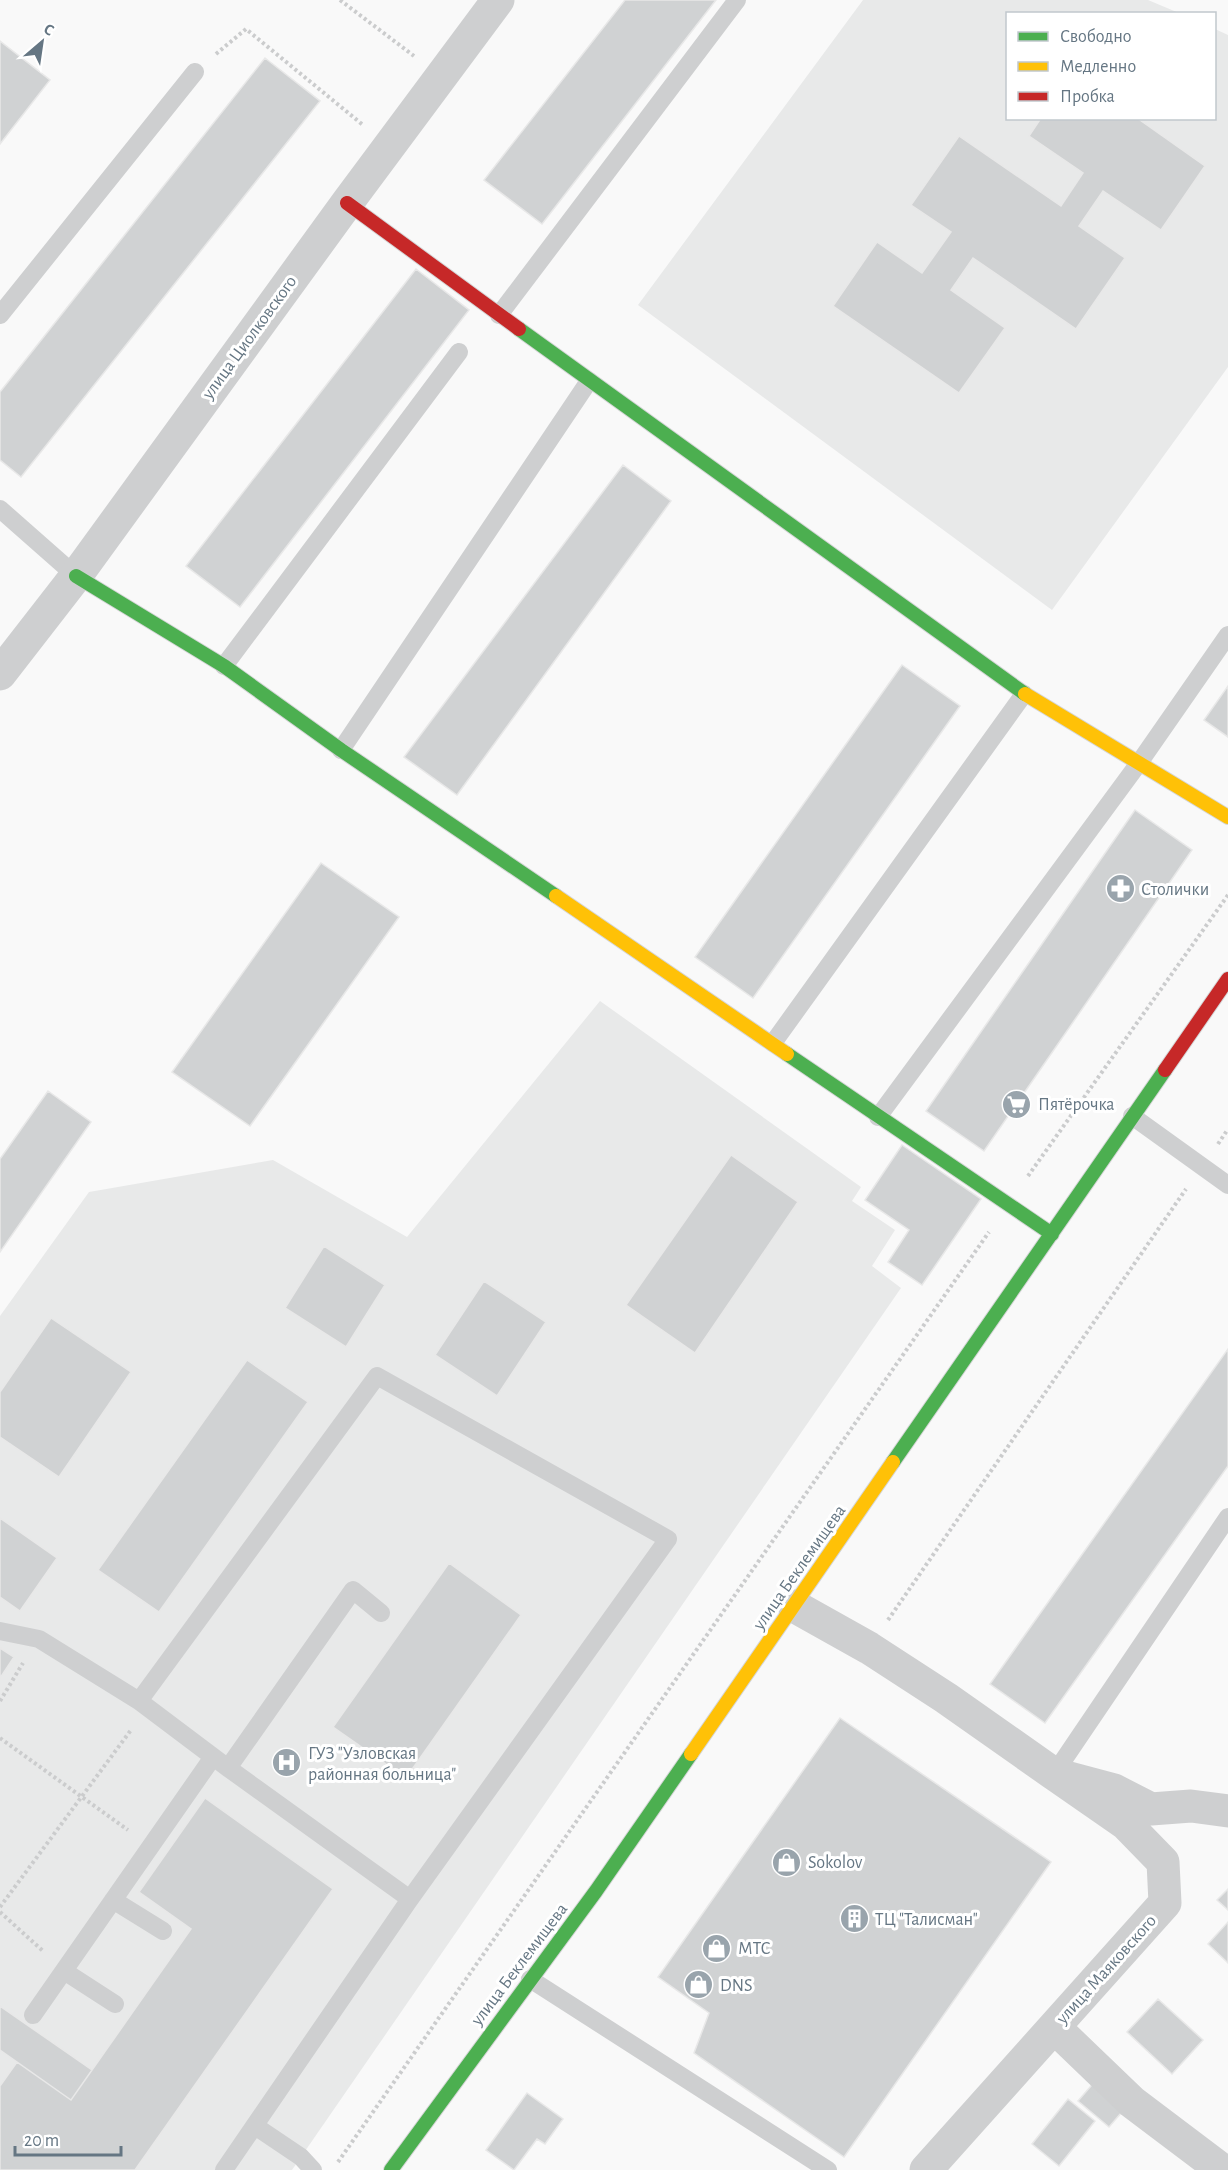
<svg xmlns="http://www.w3.org/2000/svg" width="1228" height="2170" font-family="'Alegreya Sans',sans-serif">
<rect width="100%" height="100%" fill="#f9f9f9"/>
<path fill="#e8e9e9" d="M863,0H1148L1179,13L1008,14V118H1214L1215,29L1228,35V367L1052,610L638,305Z
M600,1001L861,1187L852,1201L895,1230L872,1266L901,1288L292,2170H0V1316L89,1192L273,1160L407,1237Z"/>
<path fill="#d0d2d3" stroke="#e8e8e8" stroke-width="1.5" d="M625,0H716L542,224L484,180Z
M0,41L50,80L0,144Z
M265,58L320,101L21,477L0,460V392Z
M1041,118H1137L1205,166L1161,230L1103,191L1079,226L1125,258L1076,329L973,258L951,290L1005,328L959,393L833,306L877,242L922,273L951,232L911,205L959,136L1061,206L1083,173L1029,136Z
M416,269L469,310L240,607L186,566Z
M623,465L671,501L457,795L404,757Z
M902,665L960,706L753,998L695,957Z
M1228,686V737L1204,720Z
M1135,810L1192,850L984,1151L926,1111Z
M321,863L399,917L250,1126L172,1072Z
M48,1091L91,1122L0,1252V1159Z
M902,1145L981,1199L922,1285L888,1262L909,1230L865,1200Z
M731,1155L798,1202L695,1353L626,1305Z
M324,1246L385,1285L346,1347L285,1308Z
M484,1281L546,1322L497,1396L435,1355Z
M51,1318L131,1372L59,1477L0,1437V1392Z
M1228,1349V1466L1045,1723L990,1684Z
M247,1360L308,1402L159,1612L98,1570Z
M0,1518L57,1558L20,1611L0,1597Z
M449,1563L521,1615L406,1778L333,1727Z
M0,1648L14,1657L0,1678Z
M840,1718L1051,1862L844,2157L694,2053L709,2013L658,1977Z
M205,1798L333,1889L135,2170H0V2086L17,2062L71,2100L191,1929L139,1892Z
M1228,1889V1910L1217,1900Z
M1228,1922V1963L1208,1944Z
M1158,1999L1203,2040L1172,2074L1127,2032Z
M0,2006L92,2070L71,2100L0,2050Z
M1097,2079L1128,2105L1109,2127L1078,2101Z
M527,2093L563,2119L545,2144L537,2139L514,2170L486,2150Z
M1068,2099L1095,2121L1059,2166L1032,2144Z"/>
<g fill="none" stroke-linecap="round" stroke-linejoin="round">
<defs>
<path id="fast" d="M519,329L1025,694
M76,576L224,666L341,750L556,896
M787,1054L1052,1234
M893,1462L1165,1070
M391,2170L596,1891L691,1754"/>
<path id="slow" d="M1025,694L1228,817
M556,896L787,1054
M691,1754L893,1462"/>
<path id="jam" d="M347,203L519,329
M1165,1070L1228,979"/>
</defs>
<use href="#fast" stroke="#d5d6d7" stroke-width="16"/>
<use href="#slow" stroke="#d5d6d7" stroke-width="16"/>
<use href="#jam" stroke="#d5d6d7" stroke-width="16"/>
<path stroke="#cbcccd" stroke-width="4" stroke-dasharray="3 3" stroke-linecap="butt" d="M340,0L414,56
M216,54L246,29L363,125
M1218,1144L1228,1129
M1028,1176L1228,895
M888,1620L1186,1189
M0,1701L23,1663
M0,1738L128,1830
M0,1907L131,1730
M0,1912L44,1952
M338,2162L989,1232"/>
<path stroke="#cecfd0" stroke-width="18" d="M0,315L195,72
M499,315L737,0
M0,509L76,576
M224,666L459,352
M341,750L589,381
M773,1043L1024,694
M1132,1116L1228,1185
M878,1117L1139,763L1228,635
M0,1631L39,1639L139,1701L228,1768L410,1899L224,2170
M139,1701L377,1376L668,1539L410,1899
M228,1768L353,1590L381,1613
M1054,1774L1228,1517
M113,1900L163,1931
M64,1971L115,2004
M530,1979L828,2170
M33,2015L213,1757
M255,2126L301,2157L313,2170"/>
<path stroke="#cecfd0" stroke-width="33" d="M0,674L76,576L347,203L498,0
M794,1606L869,1648L946,1698L1054,1774L1114,1790L1151,1809L1191,1806L1228,1811
M1054,2027L1132,2102L1222,2170
M926,2170L1165,1903L1163,1862L1126,1824L1054,1774"/>
<use href="#fast" stroke="#4caf50" stroke-width="14"/>
<use href="#slow" stroke="#ffc107" stroke-width="14"/>
<use href="#jam" stroke="#c62828" stroke-width="14"/>
</g>
<defs>
<symbol id="pharmacy-disc" viewBox="-11 -11 22 22"><circle r="9.5" fill="#99a4ac" stroke="#fff"/><path d="M-2-6h4v4h4v4h-4v4h-4v-4h-4v-4h4Z" fill="#fff"/></symbol>
<symbol id="supermarket-disc" viewBox="-11 -11 22 22"><circle r="9.5" fill="#99a4ac" stroke="#fff"/><path d="M-6-5.5h2.5l.6 2H6L4.5 2H-2.5L-4.4-4H-6ZM-1.5 3.2a1.3 1.3 0 1 0 .1 0ZM3 3.2a1.3 1.3 0 1 0 .1 0Z" fill="#fff"/></symbol>
<symbol id="hospital-disc" viewBox="-11 -11 22 22"><circle r="9.5" fill="#99a4ac" stroke="#fff"/><path d="M-5-5h3v3.5h4V-5h3V5h-3V1.5h-4V5h-3Z" fill="#fff"/></symbol>
<symbol id="shop-disc" viewBox="-11 -11 22 22"><circle r="9.5" fill="#99a4ac" stroke="#fff"/><path d="M-5-2.5h2.3a2.7 3.5 0 0 1 5.4 0H5L5.5 6h-11ZM-1.5-2.5h3a1.5 2.3 0 0 0-3 0Z" fill="#fff"/></symbol>
<symbol id="building-disc" viewBox="-11 -11 22 22"><circle r="9.5" fill="#99a4ac" stroke="#fff"/><path d="M-4-6H4V6H1V3H-1V6H-4ZM-2.5-4.3h1.7v1.8h-1.7ZM.8-4.3h1.7v1.8H.8ZM-2.5-1h1.7V.8h-1.7ZM.8-1h1.7V.8H.8Z" fill="#fff"/></symbol>
</defs>
<g fill-rule="evenodd">
<use href="#pharmacy-disc" x="1104" y="872" width="33" height="33"/>
<use href="#supermarket-disc" x="1000" y="1088" width="33" height="33"/>
<use href="#hospital-disc" x="270" y="1746" width="33" height="33"/>
<use href="#shop-disc" x="770" y="1846" width="33" height="33"/>
<use href="#building-disc" x="838" y="1902" width="33" height="33"/>
<use href="#shop-disc" x="700" y="1932" width="33" height="33"/>
<use href="#shop-disc" x="682" y="1968" width="33" height="33"/>
</g>
<g text-anchor="middle" stroke-width="6" stroke-linejoin="round" paint-order="stroke">
<g font-size="18" fill="#657683" stroke="#fff">
<text transform="translate(249 337) rotate(-54)" y="6">улица Циолковского</text>
<text transform="translate(799 1567) rotate(-55)" y="6">улица Беклемищева</text>
<text transform="translate(519 1964) rotate(-53)" y="6">улица Беклемищева</text>
<text transform="translate(1106 1969) rotate(-48)" y="6">улица Маяковского</text>
</g>
<g font-size="18" fill="#657683" stroke="#fff" text-anchor="start">
<text x="1141" y="895">Столички</text>
<text x="1038" y="1110">Пятёрочка</text>
<text x="308" y="1759">ГУЗ "Узловская<tspan x="308" dy="21">районная больница"</tspan></text>
<text x="808" y="1868">Sokolov</text>
<text x="875" y="1925">ТЦ "Талисман"</text>
<text x="738" y="1954">МТС</text>
<text x="720" y="1991">DNS</text>
</g>
</g>
<rect x="1006" y="12" width="210" height="108" fill="#ffffff" stroke="#c1c8cd" stroke-width="1.5"/>
<rect x="1018" y="32" width="30" height="9" fill="#4caf50" stroke="#c1c8cd" stroke-width="1.5"/>
<text x="1060" y="42" font-size="18" fill="#657683">Свободно</text>
<rect x="1018" y="62" width="30" height="9" fill="#ffc107" stroke="#c1c8cd" stroke-width="1.5"/>
<text x="1060" y="72" font-size="18" fill="#657683">Медленно</text>
<rect x="1018" y="92" width="30" height="9" fill="#c62828" stroke="#c1c8cd" stroke-width="1.5"/>
<text x="1060" y="102" font-size="18" fill="#657683">Пробка</text>
<g transform="translate(42 42) rotate(29)" stroke="#ffffff" stroke-width="4.5" paint-order="stroke">
<path d="M0-4.5L10 22L0 15L-10 22Z" fill="#657683"/>
<text y="-9" font-size="16" font-weight="bold" text-anchor="middle" fill="#657683">С</text>
</g>
<path d="M15 2146v9h106v-9" fill="none" stroke="#657683" stroke-width="3"/>
<text x="24" y="2146" font-size="18" fill="#657683" stroke="#ffffff" stroke-width="4.5" paint-order="stroke">20 m</text>
</svg>
